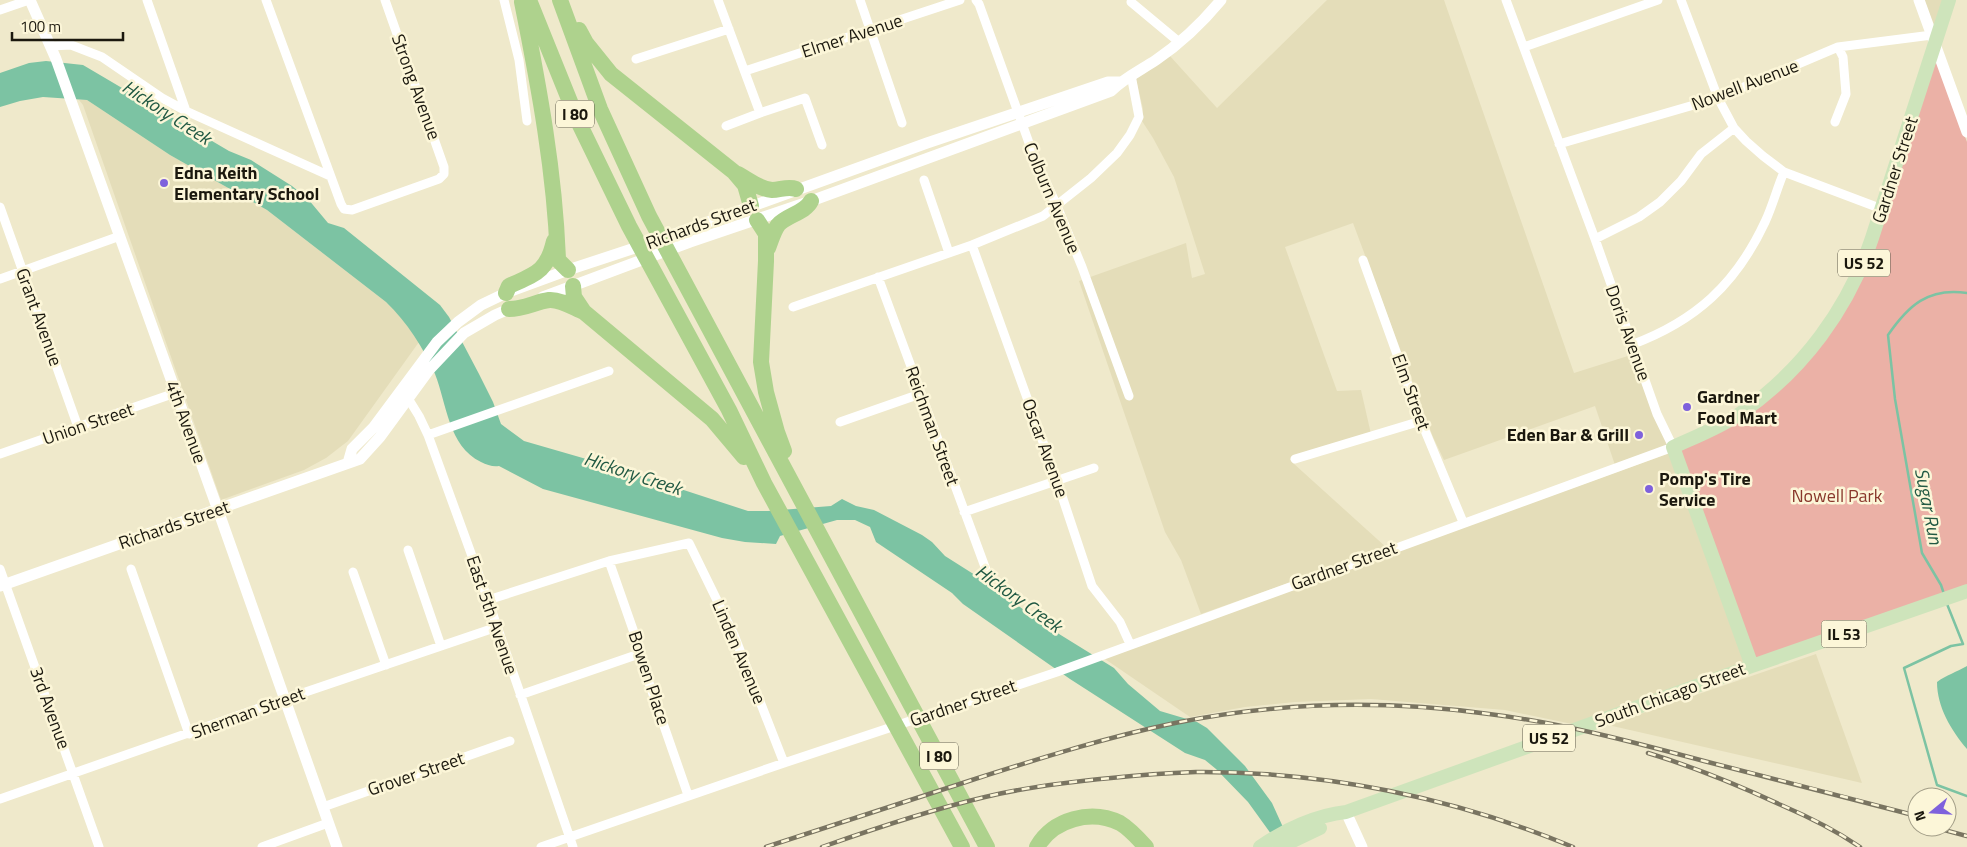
<svg xmlns="http://www.w3.org/2000/svg" width="1967" height="847" font-family="'Titillium Web',sans-serif">
<rect width="100%" height="100%" fill="#efe9cb"/>
<path fill="#e4ddb9" d="M1327,0H1444L1574,373L1631,355L1669,445L1615,465L1595,406L1444,460L1433,437L1353,223L1285,247L1337,391L1361,390L1371,434L1290,459L1293,463L1387,548L1201,614L1181,560L1165,532L1079,281L1186,243L1192,278L1205,274L1174,177L1153,138L1142,121L1143,109L1136,79L1170,56L1217,108Z
M1921,0H1947L1936,39Z
M79,100H87L170,155L267,210L386,302L400,315L419,342L348,441L326,458L304,470L221,500L83,105Z
M1670,453L1747,663L1577,725L1505,710L1371,699L1295,702L1245,707L1190,717L1102,657Z
M1816,654L1862,783L1608,725Z"/>
<path fill="#ebb1a6" d="M1931,44L1967,142V587L1754,661L1675,442L1740,409L1802,355L1825,324L1862,258Z"/>
<path fill="#7cc3a3" d="M46,61L83,65L229,151L251,160L292,186L308,199L328,223L344,228L440,305L449,317L479,374L493,402L501,424L524,441L607,465L748,511H768L831,506L842,499L856,506L874,510L922,535L932,542L945,556L975,575L1051,629L1114,668L1128,684L1160,711L1197,722L1207,728L1245,766L1272,803L1292,847L1274,838L1248,802L1216,769L1205,760L1185,753L1070,679L963,604L952,593L876,542L870,527L855,520H837L780,536L776,544L745,542L722,538L543,489L499,466C493,467 487,465 481,462C448,446 447,404 435,374C423,347 407,322 386,302L267,210L170,155L87,100L43,97L20,101L0,107V73L29,63Z
M1967,666V749C1951,730 1937,707 1937,682C1946,675 1957,672 1967,666Z"/>
<g fill="none" stroke-linecap="round" stroke-linejoin="round">
<path stroke="#7cc3a3" stroke-width="2.5" d="M1944,594L1941,585L1922,553L1895,399L1888,335C1908,306 1928,287 1967,293
M1947,604L1963,644L1951,646L1904,668L1937,785L1967,796"/>
<path stroke="#fff" stroke-width="9" d="M147,0L186,111
M266,0L341,204L344,209L352,210L439,179L444,174V167L385,0
M504,0L519,60L527,121
M718,0L760,113L805,98L822,145
M860,0L902,123
M976,0L979,4L1033,154L1057,206L1082,267L1129,396
M1681,0L1718,98L1734,128L1746,141L1763,156L1784,172L1882,209
M1131,2L1179,42
M0,10L29,0
M51,46L71,45L102,57L162,98L186,111L330,176
M1524,47L1658,0
M636,59L729,29
M745,71L960,0
M1835,122L1846,94L1843,57L1838,47
M726,126L760,113
M1559,144L1718,98L1838,47L1932,35
M924,180L949,253
M0,207L78,427
M1595,239L1639,217L1660,202L1681,181L1701,154L1734,128
M972,245L1057,481L1092,586L1120,622L1130,644
M1363,260L1421,421L1463,522
M878,277L988,575
M0,279L120,236
M793,307L972,245L1043,216L1091,178L1117,153L1130,135L1139,117L1131,75
M1631,345C1696,321 1736,284 1765,222C1773,205 1777,188 1784,172
M406,395L419,416L428,435L488,600L573,847
M840,422L920,394
M428,435L609,371
M0,454L175,393
M1295,459L1421,421
M964,512L1094,468
M408,550L441,646
M609,561L637,641L639,654L688,795
M0,569L99,847
M131,569L189,734
M353,572L386,665
M488,600L609,561L689,543L734,635L784,763
M520,695L639,654
M0,799L285,699L497,627
M323,807L510,741
M262,847L328,823
M541,847L784,763L1057,672L1673,447L1657,414L1595,239L1506,0"/>
<path stroke="#fff" stroke-width="11" d="M30,0L56,59L218,510L337,847
M1919,0L1967,132
M543,297L690,242L811,201L1111,91C1124,78 1141,70 1156,60C1181,43 1202,23 1221,0
M348,463L352,449L373,428L437,342L458,322L481,305L506,293L568,270L650,243L927,143L1108,82H1120
M0,586L360,459L380,437L429,370L464,333L495,315L516,306
M1346,812L1362,847"/>
<path stroke="#cee4bb" stroke-width="14" d="M1752,666L1673,447C1695,437 1721,427 1741,413C1803,370 1848,309 1872,238L1949,0
M1260,847C1284,830 1317,815 1346,812L1752,666L1967,591
M1280,847L1320,828"/>
<path stroke="#aed28d" stroke-width="16" d="M529,0L577,119L629,226L729,410L764,483L962,847
M560,0L600,109L649,216L987,847
M522,2C539,87 555,173 558,260L568,270
M579,30L586,43L611,74L734,172L745,185L751,206
M738,174C749,180 759,189 772,190C780,190 788,186 796,189
M757,220L766,234V261L761,362L766,392L777,432L784,451
M768,248C771,241 773,232 778,225C787,215 805,213 811,201
M573,286L574,297L584,312L712,419L744,457
M506,293L509,286C535,274 547,272 554,241
M509,309C524,309 535,302 549,300C560,299 574,308 584,312
M1037,847C1053,819 1091,809 1120,823C1130,829 1138,838 1146,847"/>
<defs>
<path id="rail" d="M1648,753C1694,767 1738,785 1781,805C1809,817 1835,830 1860,847
M1933,827L1967,836
M766,847C836,824 905,802 975,779C1041,758 1107,737 1175,723C1278,702 1386,700 1489,714C1562,723 1633,742 1704,761C1775,779 1846,797 1917,816
M822,847C876,828 930,810 985,797C1026,787 1069,782 1111,778C1139,775 1168,773 1196,772C1324,771 1456,798 1573,847"/>
</defs>
<use href="#rail" stroke="#797461" stroke-width="4.5"/>
<use href="#rail" stroke="#fcf6d8" stroke-width="2.5" stroke-dasharray="8" stroke-linecap="butt"/>
</g>
<g fill="#7e61dc" stroke="#fcf6d8" stroke-width="2">
<circle cx="164" cy="183" r="5"/>
<circle cx="1687" cy="407" r="5"/>
<circle cx="1639" cy="435" r="5"/>
<circle cx="1649" cy="489" r="5"/>
</g>
<g text-anchor="middle" stroke-width="5" stroke-linejoin="round" paint-order="stroke">
<g fill="#fcf6d8" stroke="#5e5b4b" stroke-width="1">
<rect x="556" y="100.5" width="38" height="27" rx="4"/>
<rect x="1838" y="249.5" width="52" height="27" rx="4"/>
<rect x="1821.5" y="620.5" width="45" height="27" rx="4"/>
<rect x="1523" y="724.5" width="52" height="27" rx="4"/>
<rect x="920" y="742.5" width="38" height="27" rx="4"/>
</g>
<g font-size="16" font-weight="bold" fill="#1b180e">
<text x="575" y="120">I 80</text>
<text x="1864" y="269">US 52</text>
<text x="1844" y="640">IL 53</text>
<text x="1549" y="744">US 52</text>
<text x="939" y="762">I 80</text>
</g>
<g font-size="18" fill="#1b180e" stroke="#fcf6d8">
<text transform="translate(852 36) rotate(-18)" y="6">Elmer Avenue</text>
<text transform="translate(1745 85) rotate(-21)" y="6">Nowell Avenue</text>
<text transform="translate(416 87) rotate(70)" y="6">Strong Avenue</text>
<text transform="translate(1895 170) rotate(-72)" y="6">Gardner Street</text>
<text transform="translate(1052 198) rotate(67)" y="6">Colburn Avenue</text>
<text transform="translate(701 224) rotate(-20)" y="6">Richards Street</text>
<text transform="translate(39 317) rotate(70)" y="6">Grant Avenue</text>
<text transform="translate(1628 333) rotate(70)" y="6">Doris Avenue</text>
<text transform="translate(1411 392) rotate(70)" y="6">Elm Street</text>
<text transform="translate(186 422) rotate(70)" y="6">4th Avenue</text>
<text transform="translate(88 424) rotate(-19)" y="6">Union Street</text>
<text transform="translate(932 426) rotate(70)" y="6">Reichman Street</text>
<text transform="translate(1045 448) rotate(70)" y="6">Oscar Avenue</text>
<text transform="translate(174 525) rotate(-19)" y="6">Richards Street</text>
<text transform="translate(1344 566) rotate(-20)" y="6">Gardner Street</text>
<text transform="translate(492 615) rotate(71)" y="6">East 5th Avenue</text>
<text transform="translate(739 652) rotate(67)" y="6">Linden Avenue</text>
<text transform="translate(649 678) rotate(72)" y="6">Bowen Place</text>
<text transform="translate(1670 695) rotate(-20)" y="6">South Chicago Street</text>
<text transform="translate(963 703) rotate(-19)" y="6">Gardner Street</text>
<text transform="translate(50 708) rotate(70)" y="6">3rd Avenue</text>
<text transform="translate(248 713) rotate(-20)" y="6">Sherman Street</text>
<text transform="translate(416 774) rotate(-19)" y="6">Grover Street</text>
</g>
<g font-size="18" font-weight="bold" fill="#1b180e" stroke="#fcf6d8" text-anchor="start">
<text x="174" y="179">Edna Keith<tspan x="174" dy="21">Elementary School</tspan></text>
<text x="1697" y="403">Gardner<tspan x="1697" dy="21">Food Mart</tspan></text>
<text x="1629" y="441" text-anchor="end">Eden Bar &amp; Grill</text>
<text x="1659" y="485">Pomp's Tire<tspan x="1659" dy="21">Service</tspan></text>
</g>
<g font-size="18" fill="#89372b" stroke="#fcf6d8">
<text x="1837" y="502">Nowell Park</text>
</g>
<g font-size="19" font-style="italic" fill="#215943" stroke="#fcf6d8">
<text transform="translate(167 112) rotate(33)" y="7">Hickory Creek</text>
<text transform="translate(633 473) rotate(18)" y="7">Hickory Creek</text>
<text transform="translate(1929 506) rotate(79)" y="7">Sugar Run</text>
<text transform="translate(1019 598) rotate(36)" y="7">Hickory Creek</text>
</g>
</g>
<g transform="translate(1932 812) rotate(252)"><circle r="24" fill="#fcf6d8" stroke="#a29d87"/>
<path d="M0-4L9 19L0 12L-9 19Z" fill="#7e61dc"/>
<text y="-8" font-size="14" font-weight="bold" text-anchor="middle" fill="#1b180e">N</text>
</g>
<path d="M12 32v8h111v-8" fill="none" stroke="#1b180e" stroke-width="2.5"/>
<text x="20" y="32" font-size="15" fill="#1b180e" stroke="#fcf6d8" stroke-width="4" paint-order="stroke">100 m</text>
</svg>
